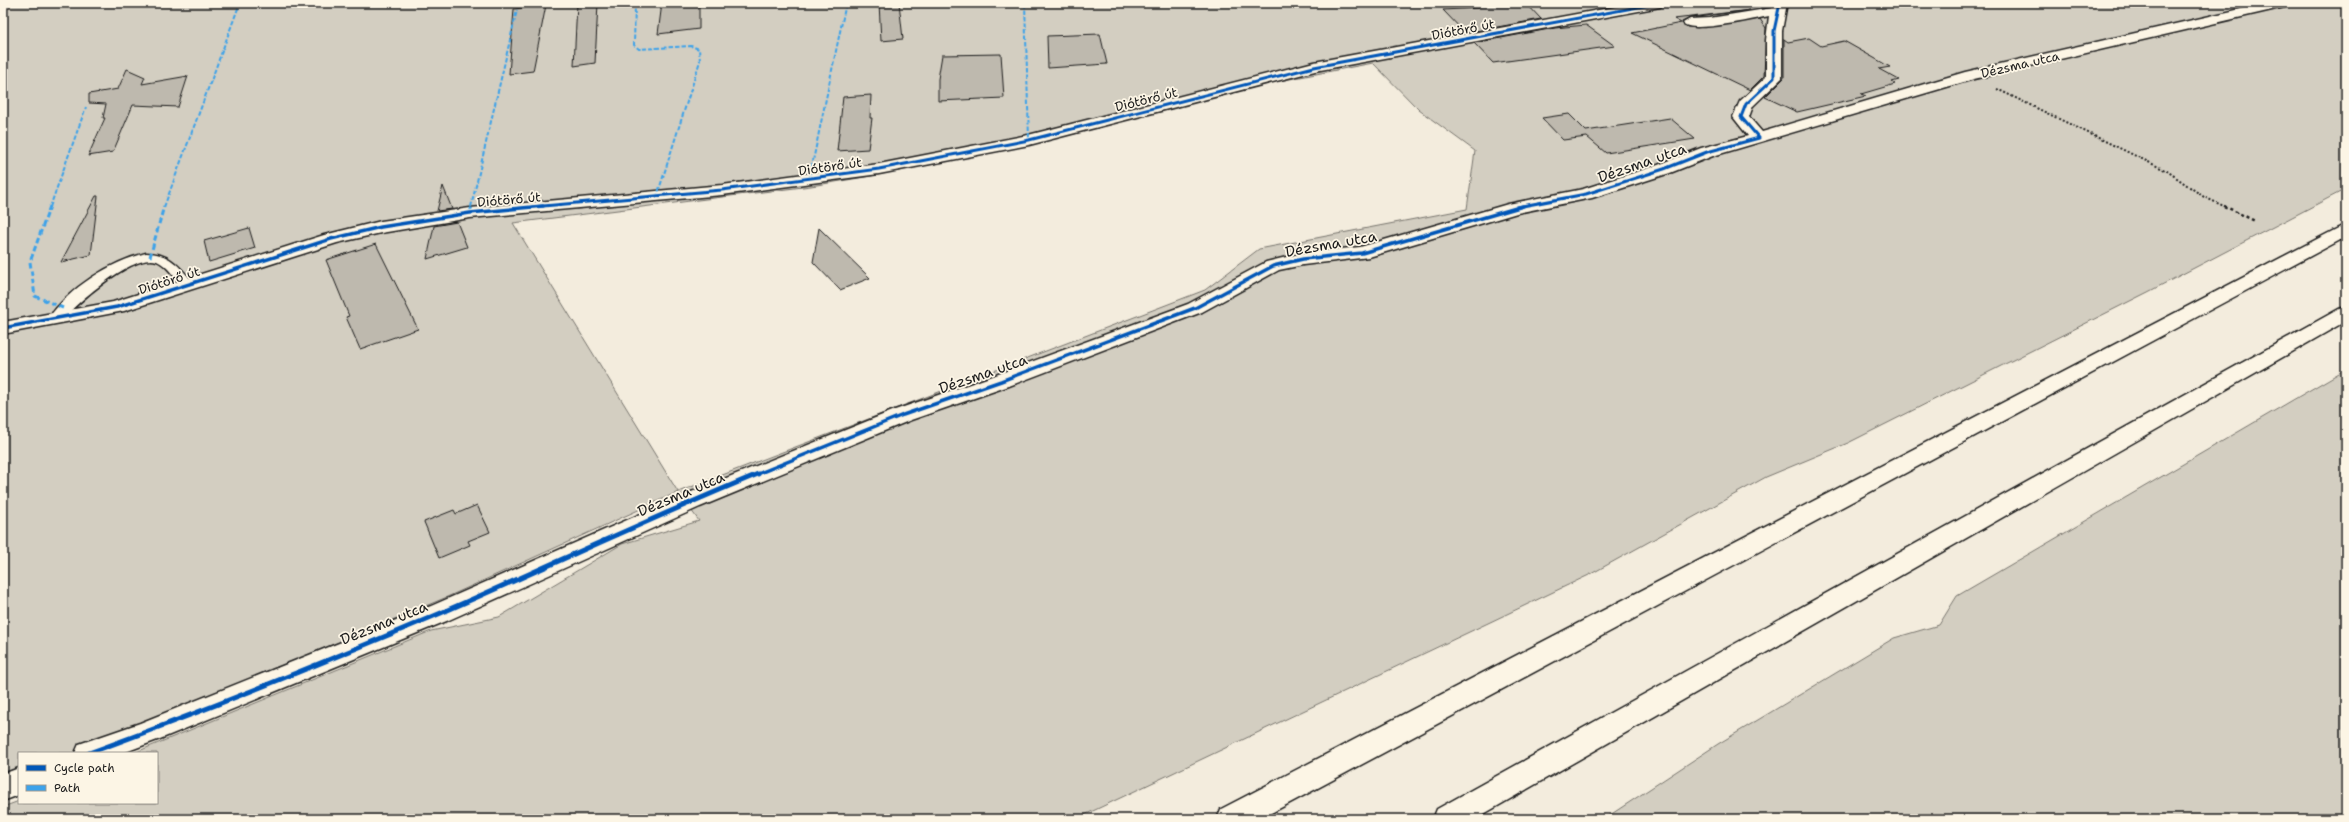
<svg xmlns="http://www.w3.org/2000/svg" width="2349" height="822" font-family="'Shantell Sans',sans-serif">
<rect width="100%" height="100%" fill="#f3ecdd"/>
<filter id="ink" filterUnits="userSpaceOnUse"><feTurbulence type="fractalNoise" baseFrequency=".025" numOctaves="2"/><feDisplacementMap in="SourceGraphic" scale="8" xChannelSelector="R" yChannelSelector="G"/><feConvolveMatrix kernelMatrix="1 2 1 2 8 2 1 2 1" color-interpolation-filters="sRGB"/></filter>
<g filter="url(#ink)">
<path fill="#d3cec1" stroke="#78756e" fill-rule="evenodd" d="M3,3H2346V189L2148,292L1848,443L1766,477L1589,575L1076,819H3V807L19,801V803H157V753H134L431,631L499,617L622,544L699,521L678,492L447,597L75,753H19V777L3,783ZM1373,63L1419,110L1475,151L1467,209L1259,249L1205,290L678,492L513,223L811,186L877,175L1074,134L1212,94Z
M2346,369V819H1604L1718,744L1894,638L1939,625L1957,596Z"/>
<path fill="#beb9ae" stroke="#1c1c1c" d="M577,3H598L595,63L574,66Z
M662,3H699V29L658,34Z
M879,3H899L903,39L881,41Z
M1474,3H1526L1541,19L1465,33L1443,10L1479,8Z
M546,5L533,71L509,74L514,9Z
M1750,10L1690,18L1682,22L1687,27L1697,28L1760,19L1766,28L1764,76L1750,90L1632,33L1681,23L1674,19Z
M1586,25L1615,46L1493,63L1474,43L1555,28Z
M1100,34L1107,64L1048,68L1047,36Z
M1809,38L1821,46L1844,41L1890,67L1879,69L1899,80L1892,82L1895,84L1861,94L1866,96L1797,112L1765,97L1784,78V39L1788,42Z
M1001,54L1004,98L938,101V79L942,55Z
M127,69L145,77L142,84L188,76L178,107L133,105L113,152L88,156L105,118H103L106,104L89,103V94L118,89Z
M871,95L870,118H872L868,149L837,151L843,97Z
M1569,114L1586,131L1670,118L1695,139L1606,153L1587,137L1563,140L1542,118Z
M443,186L452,209L437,211Z
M96,196H98L91,255L61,262Z
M457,222L467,247L427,259L434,226Z
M249,228L255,248L209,262L204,241Z
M819,228L870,278L840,290L813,262Z
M376,244L418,329L360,349L346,317L349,316L326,260Z
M477,505L490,532L468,541L470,545L439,558L424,522L454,510L456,514Z"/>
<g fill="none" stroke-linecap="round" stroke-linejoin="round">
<defs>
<path id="lane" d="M146,253C169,253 178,265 193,282L195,285L193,288H183C176,279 168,266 157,261C134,252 74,305 60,322H50L48,319C69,288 110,262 146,253Z"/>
<path id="street" d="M1637,3H1667L1660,7L1315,71L1029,145L879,174L722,195L470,218L381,233L337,243L124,311L3,334V322L113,302L324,235L381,221L470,208L722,185L879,164L1028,135L1314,62Z
M1773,3H1787L1782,31V78L1753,106L1749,117L1762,132L1965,72L2267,3H2292L2285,7L1974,79L1713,156L1670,173L1592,198L1517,213L1369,257L1303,265L1279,270L1202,312L1009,386L911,420L700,507L449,620L160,739L123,753H75L79,744L140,723L431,606L684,495L895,410L993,376L1188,304L1266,262L1303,253L1360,247L1508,204L1583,189L1658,165L1701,148L1748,136L1733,117L1740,101L1766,77V40L1769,16C1755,19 1690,34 1683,23L1690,19L1710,18L1772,8Z
M19,768V795L3,801V774Z"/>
<path id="highway" d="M2346,224V237L1260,819H1217L1221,809Z
M2346,307V321L1475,819H1433L1437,809L2339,309Z"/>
</defs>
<use href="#lane" stroke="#1c1c1c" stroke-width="3"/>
<use href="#street" stroke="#1c1c1c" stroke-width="3"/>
<use href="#highway" stroke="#1c1c1c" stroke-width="3"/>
<path stroke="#1c1c1c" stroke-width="2" stroke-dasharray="2 2" stroke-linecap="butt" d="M1997,89L2167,171L2204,197L2226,207"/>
<path stroke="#1c1c1c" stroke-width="2.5" stroke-dasharray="3 3" stroke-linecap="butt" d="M2224,206L2255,221"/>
<use href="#lane" fill="#fcf5e5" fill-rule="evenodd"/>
<use href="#street" fill="#fcf5e5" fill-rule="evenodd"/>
<use href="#highway" fill="#fcf5e5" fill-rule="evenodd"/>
<path stroke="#3da2ea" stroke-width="2" stroke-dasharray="4.5 2" stroke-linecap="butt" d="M635,3L634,45L639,49L691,46L699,49L700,61L657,196
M1025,3L1029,140
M809,180L846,3
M50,207L86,107
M164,207L240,3
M471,207L517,10"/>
<path stroke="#3da2ea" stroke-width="3" stroke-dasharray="5.5 3" stroke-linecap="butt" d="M50,206L30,262L35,296L63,308
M470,213L472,206
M150,257L164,206"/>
<defs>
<path id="cycleway-far2" d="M532,207L722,190L879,169L1029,140L1314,67L1660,3
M1517,207L1586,194L1664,169L1707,152L1759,138L1741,117L1746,104L1774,78V31L1780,3"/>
<path id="cycleway-far1" d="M3,328L117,307L331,239L381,227L470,213L543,206
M755,475L903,415L1001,381L1195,308L1273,266L1303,259L1362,253L1523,206"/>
<path id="cycleway" d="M89,753C207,710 325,662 441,613C547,567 651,518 758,474"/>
</defs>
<use href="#cycleway-far2" stroke="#fcf5e5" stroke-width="5"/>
<use href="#cycleway-far1" stroke="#fcf5e5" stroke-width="6"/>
<use href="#cycleway" stroke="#fcf5e5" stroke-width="8"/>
<use href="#cycleway-far2" stroke="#0057b8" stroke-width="3"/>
<use href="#cycleway-far1" stroke="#0057b8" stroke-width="3.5"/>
<use href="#cycleway" stroke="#0057b8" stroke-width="5"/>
</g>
</g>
<g text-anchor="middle" stroke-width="3.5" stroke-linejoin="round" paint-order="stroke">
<g font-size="13" fill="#1c1c1c" stroke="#fcf5e5">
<text transform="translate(1463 29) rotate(-11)" y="5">Diótörő út</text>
<text transform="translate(2020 64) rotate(-13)" y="5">Dézsma utca</text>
<text transform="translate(1146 99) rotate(-14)" y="5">Diótörő út</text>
<text transform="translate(830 166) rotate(-8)" y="5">Diótörő út</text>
<text transform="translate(509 199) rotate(-5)" y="5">Diótörő út</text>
<text transform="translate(169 280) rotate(-18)" y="5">Diótörő út</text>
</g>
<g font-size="15" fill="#1c1c1c" stroke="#fcf5e5">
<text transform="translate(1642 163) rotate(-19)" y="5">Dézsma utca</text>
<text transform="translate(1331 244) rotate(-10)" y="5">Dézsma utca</text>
<text transform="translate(983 374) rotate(-19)" y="5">Dézsma utca</text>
<text transform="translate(681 494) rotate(-23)" y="5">Dézsma utca</text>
<text transform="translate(384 623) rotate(-22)" y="5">Dézsma utca</text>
</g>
</g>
<rect width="2349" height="822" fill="none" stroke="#fcf5e5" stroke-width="16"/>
<rect x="8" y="8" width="2333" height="806" fill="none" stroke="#1c1c1c" stroke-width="1.5" filter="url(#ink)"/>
<rect x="18" y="752" width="140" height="52" fill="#fcf5e5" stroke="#a29e95"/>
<rect x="26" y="765" width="20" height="6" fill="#0057b8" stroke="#a29e95"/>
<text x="54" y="772" font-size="12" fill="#1c1c1c">Cycle path</text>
<rect x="26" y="785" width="20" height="6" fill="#3da2ea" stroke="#a29e95"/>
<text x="54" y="792" font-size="12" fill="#1c1c1c">Path</text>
</svg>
